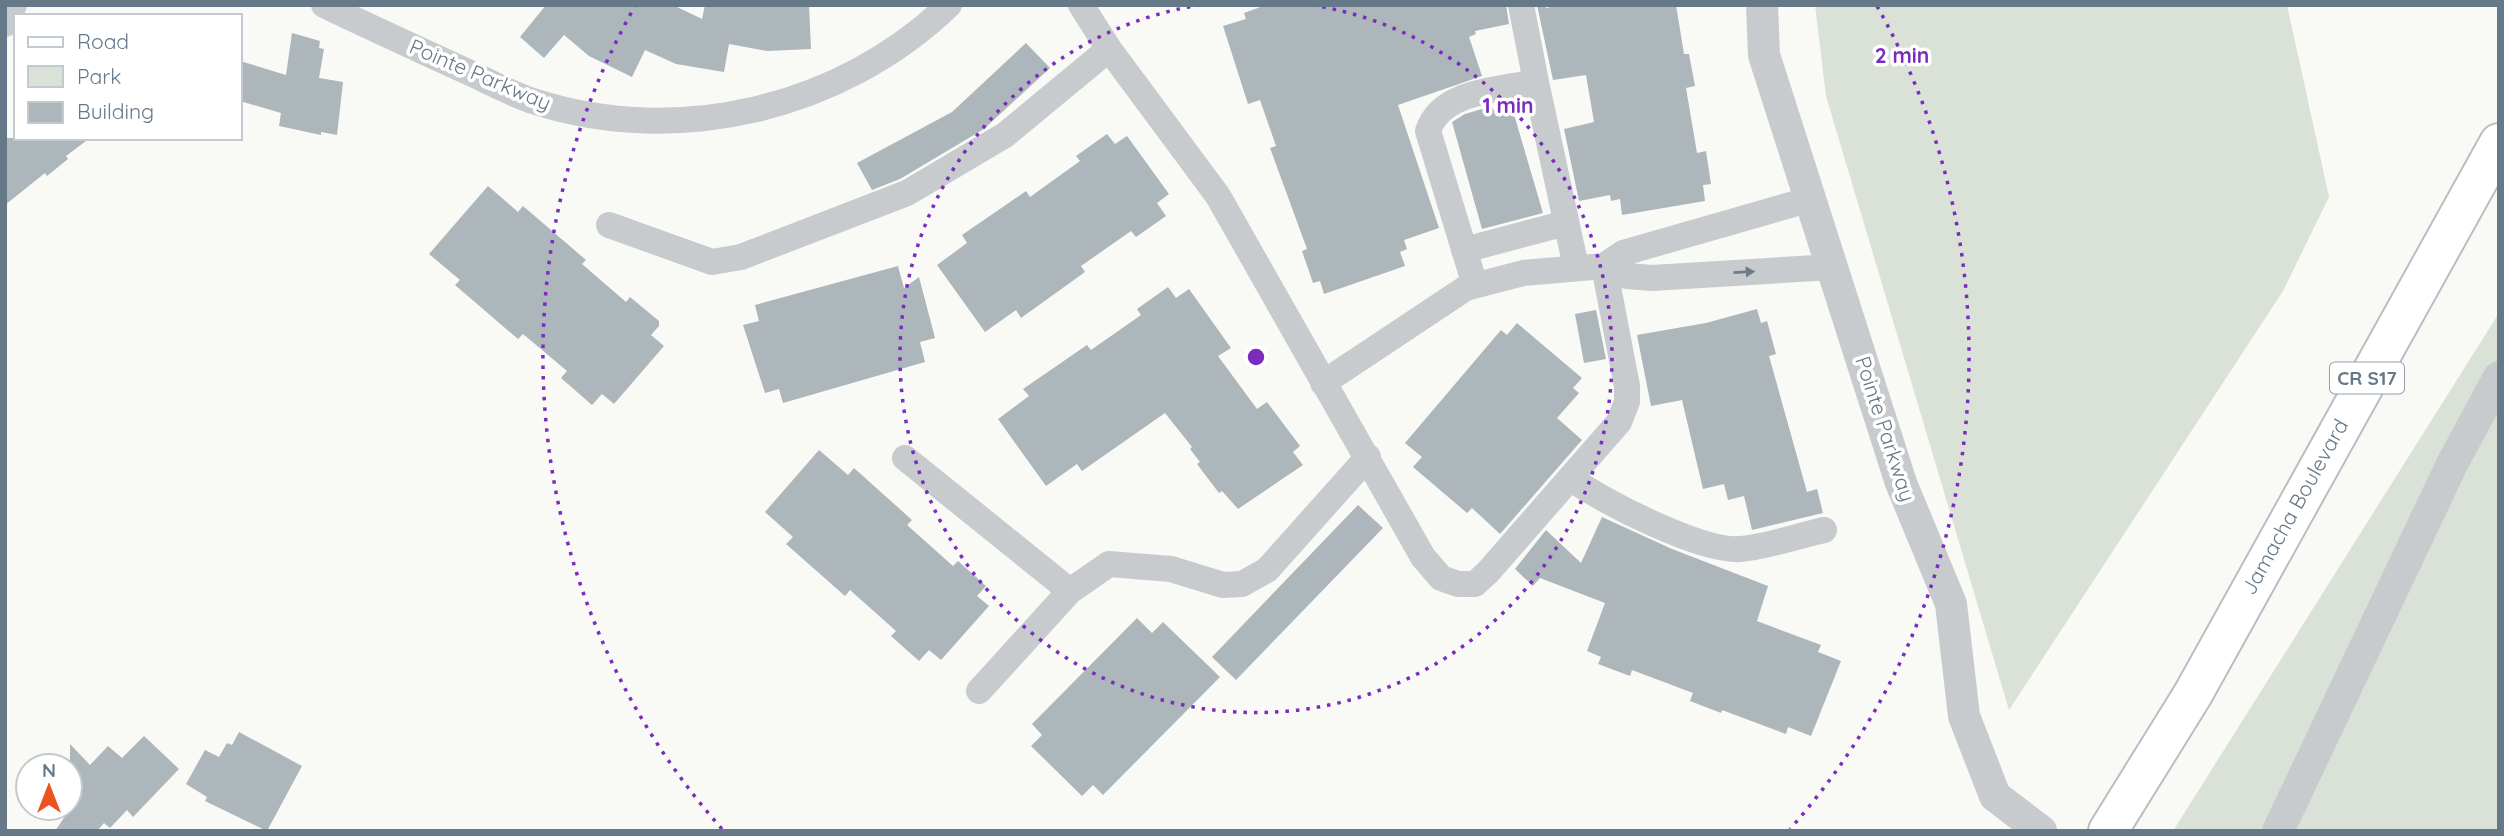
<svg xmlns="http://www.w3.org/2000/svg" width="2504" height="836" font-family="Quicksand,sans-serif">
<rect width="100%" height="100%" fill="#f9f9f6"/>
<path fill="#dae1d7" d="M1815,5H2287L2329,197L2283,291L2009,710L1826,96Z
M2499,313V831H2173Z"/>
<path fill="#adb6bb" d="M546,5H673L702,19L705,5H809L811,49L767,51L729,44L724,72L676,64L645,50L632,77L589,56L564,35L544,58L520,37Z
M1266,5H1506L1509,24L1475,31L1476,34L1469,37L1482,76L1398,105L1439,228L1404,240L1407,249L1400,252L1405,266L1324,294L1320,281L1313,283L1302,251L1307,249L1270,148L1276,146L1260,100L1248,104L1223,26L1246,19L1244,13Z
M1537,5H1545L1546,8L1561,5H1676L1684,54H1689L1695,86L1686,88L1697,153L1706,151L1711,184L1703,185L1705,201L1622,215L1620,199L1611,201L1610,195L1579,201L1564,129L1594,122L1586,75L1553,80Z
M292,33L320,41L319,48L324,49L319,78L343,82L337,135L321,132V135L279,126L281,113L240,101V61L286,75Z
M1026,43L1050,68L984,129L900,179L872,190L857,163L952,112Z
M1492,106L1496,116L1513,111L1543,213L1482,229L1452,122L1465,114Z
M1107,134L1115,144L1127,136L1169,194L1157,203L1166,216L1136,237L1131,231L1081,266L1085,272L1021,318L1016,310L985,332L937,265L967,243L962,235L1026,191L1030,197L1080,161L1076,156Z
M5,138H90L66,156L68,159L47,176L45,173L5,205Z
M488,186L518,212L523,206L586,260L582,264L626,302L630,297L659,321V326L651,335L664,346L614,404L602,394L592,405L561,378L567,371L523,334L518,339L455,285L460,280L429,254Z
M898,266L904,288L919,277L935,338L920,342L925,362L783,403L779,389L765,393L743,325L759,321L755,305Z
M1168,287L1176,298L1189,289L1231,348L1218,356L1257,409L1267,402L1300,446L1293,452L1303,465L1238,509L1222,491L1219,493L1197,464L1200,462L1190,449L1192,447L1165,413L1082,471L1077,464L1046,486L998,419L1029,396L1023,389L1087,345L1091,350L1141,315L1137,309Z
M1757,309L1761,323L1767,321L1776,354L1769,356L1807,492L1817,489L1823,513L1752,530L1744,496L1728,500L1724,484L1703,489L1682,400L1651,406L1637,335L1706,323Z
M1596,310L1606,359L1584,363L1575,314Z
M1517,323L1582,378L1573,388L1579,393L1557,418L1582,440L1500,534L1472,508L1467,513L1413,467L1422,457L1405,443L1501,330L1507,335Z
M819,450L848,475L854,468L912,520L907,525L953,566L958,561L986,586L977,596L989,606L941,660L929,650L919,661L891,636L896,631L850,590L845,596L786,544L793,537L765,512Z
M1358,505L1383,528L1236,680L1212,657Z
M1602,517L1672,549L1768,586L1757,621L1821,645L1818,652L1841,661L1811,736L1788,727L1786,734L1722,710L1721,713L1690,701L1693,693L1632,670L1630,676L1598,664L1601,657L1587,651L1605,603L1540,578L1533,586L1515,569L1546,530L1581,563Z
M1137,618L1152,633L1163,622L1220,677L1103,795L1093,785L1082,796L1031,746L1042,735L1032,724Z
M239,732L302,766L267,831L205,801L207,797L186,784L205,750L219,757L227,743L232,745Z
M144,736L179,769L133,817L127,810L110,828L104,823L97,831H55L70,809V744L90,765L108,746L122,758Z"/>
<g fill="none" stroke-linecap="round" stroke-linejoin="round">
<defs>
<path id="primary" d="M2108,831L2193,694L2499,143"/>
</defs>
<use href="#primary" stroke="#babec2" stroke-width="42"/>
<path stroke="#c7cbce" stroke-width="26" d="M324,5C372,28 420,50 468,72C490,82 513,95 536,102C678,147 841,109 949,5
M5,24L14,5
M1109,49L1218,196L1423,557L1441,578L1458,584H1475L1488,572L1619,422L1627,402V386L1604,266L1523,273L1466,288L1323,383
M1536,82L1576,267
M1811,199L1623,253L1604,266L1627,276L1652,278L1832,267
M609,225L712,262L741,257L907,193L1005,135L1109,49L1081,5
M1464,250L1566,223
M1475,285L1428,131C1441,90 1500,90 1536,82L1521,5
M905,458L1070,591L979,691
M1572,479C1603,502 1702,552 1740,549C1767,547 1797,536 1824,530
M1070,591L1109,564L1171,569L1223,585L1242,584L1267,570L1368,457"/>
<path stroke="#c7cbce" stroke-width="32" d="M1762,5L1764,55L1901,483L1951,604L1964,716L1995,796L2041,831
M2278,831L2453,462L2499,377"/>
<use href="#primary" stroke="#fff" stroke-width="38"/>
</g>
<defs><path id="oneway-solid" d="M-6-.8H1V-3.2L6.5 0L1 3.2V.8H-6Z" transform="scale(1.75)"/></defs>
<use fill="#6b7d8c" href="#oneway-solid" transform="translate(1744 272) rotate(-3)"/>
<g fill="none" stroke="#7b2cbf" stroke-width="3.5" stroke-dasharray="3.5 7">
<path d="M1312 5A356 356 0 1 1 1200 5"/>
<path d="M722 829A713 713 0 0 1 635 6M1877 6A713 713 0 0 1 1790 829"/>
</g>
<g text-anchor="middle" stroke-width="7" stroke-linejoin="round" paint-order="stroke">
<rect fill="#fff" stroke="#94a1ac" stroke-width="2" x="2330" y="362.5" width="74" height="31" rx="5"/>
<g font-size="19" font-weight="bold" fill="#667989">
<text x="2367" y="385">CR S17</text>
</g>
<g font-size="21" fill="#667989" stroke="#fff">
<text transform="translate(480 75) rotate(23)" y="7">Pointe Parkway</text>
<text transform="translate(1885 429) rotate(72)" y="7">Pointe Parkway</text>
<text transform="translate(2295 507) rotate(-61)" y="7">Jamacha Boulevard</text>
</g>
</g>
<circle cx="1256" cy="357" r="10" fill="#7b2cbf" stroke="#fff" stroke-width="3.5"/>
<g font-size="21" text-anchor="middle" font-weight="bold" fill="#7b2cbf" stroke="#fff" stroke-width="7" stroke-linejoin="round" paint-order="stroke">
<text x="1902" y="63">2 min</text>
<text x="1508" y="113">1 min</text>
</g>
<rect width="2504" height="836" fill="none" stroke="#667989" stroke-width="14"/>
<rect x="14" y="14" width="228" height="126" fill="#ffffff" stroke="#c2c9d0" stroke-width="2"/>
<rect x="28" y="37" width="35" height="10" fill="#ffffff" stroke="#c2c9d0" stroke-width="2"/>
<text x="77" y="49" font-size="21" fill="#667989">Road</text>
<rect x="28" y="66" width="35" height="21" fill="#dae1d7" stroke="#c2c9d0" stroke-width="2"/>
<text x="77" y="84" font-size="21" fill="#667989">Park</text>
<rect x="28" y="102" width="35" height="21" fill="#adb6bb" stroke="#c2c9d0" stroke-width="2"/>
<text x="77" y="119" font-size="21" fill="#667989">Building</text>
<g transform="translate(49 787)"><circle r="33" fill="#ffffff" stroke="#c2c9d0" stroke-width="2"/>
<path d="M0-5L12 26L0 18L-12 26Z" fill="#ec5323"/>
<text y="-10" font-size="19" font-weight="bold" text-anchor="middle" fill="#667989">N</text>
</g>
</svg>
